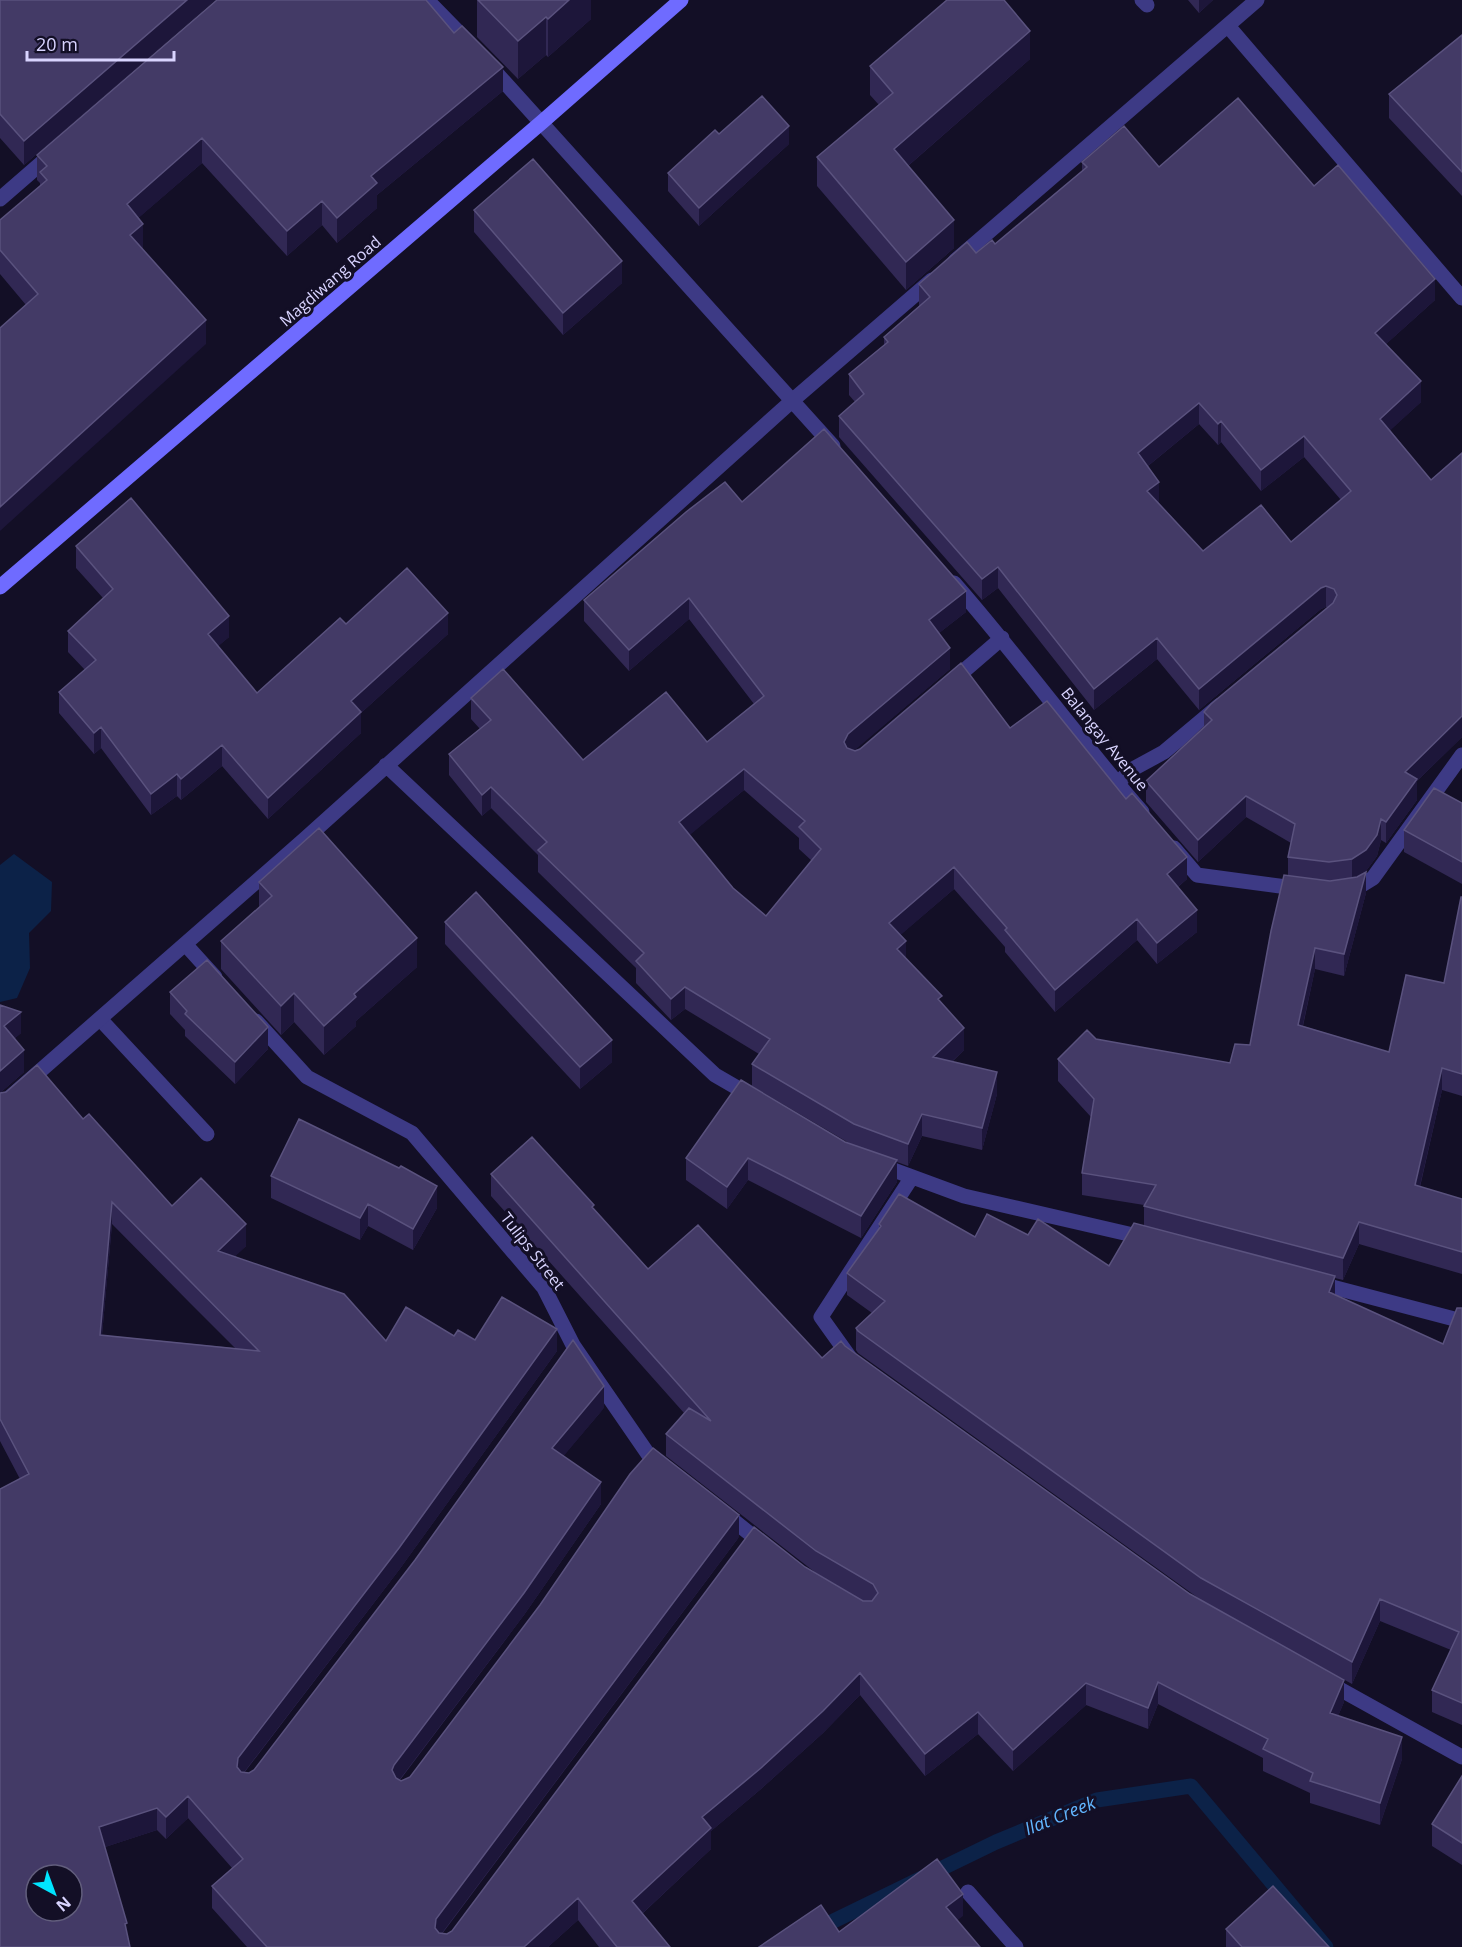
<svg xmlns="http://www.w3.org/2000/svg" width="1462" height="1947" font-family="'Open Sans',sans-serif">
<rect width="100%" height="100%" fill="#130f26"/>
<path fill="#0c2248" d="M14,854L52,882L51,911L29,933L30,968L17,998L0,1002V865Z"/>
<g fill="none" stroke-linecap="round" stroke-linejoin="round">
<path stroke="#0c2248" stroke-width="15" d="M780,1947L996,1842L1097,1800L1191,1786L1326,1947"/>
<path stroke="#3d3a85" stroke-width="15" d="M1142,0L1147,5
M100,1019L207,1134"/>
<path stroke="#3d3a85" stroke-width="15" d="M427,0L471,45
M1228,26L1462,298
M489,65L833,446
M0,199L53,153
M955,261L1257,0
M954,583C1019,657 1077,738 1142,812
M951,682L1002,638
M386,765L715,1075L753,1097
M1117,784L1131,770L1164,752L1220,705
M1174,848L1197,875L1302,889
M1350,890L1355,889L1373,878L1462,755
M185,944L215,977
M256,1021L307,1077L412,1133L544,1288L573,1345L648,1454L664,1466
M0,1106L305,839L793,400L932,280
M880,1165L964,1196L1146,1238
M1317,1283L1462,1321
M851,1359L821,1317L912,1177
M723,1512L765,1546
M1327,1682L1462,1757
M968,1892L1016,1947"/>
<path stroke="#6f6bff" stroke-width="15" d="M0,587L542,122L681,0"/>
</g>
<path fill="#312854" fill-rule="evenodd" d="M0,0H215L24,165L0,138Z
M477,0H591V19L548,57L546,55L518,79L477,37Z
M1188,0H1213L1199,13Z
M1462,35V196L1389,118V94Z
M1030,59L908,166L954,248L906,290L817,186V157L879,105L870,95V66Z
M503,91L377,195V208L337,243L322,225L287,256L202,163L138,218L143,249L206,344L26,305L0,274V220L40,186V183L37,180V155Z
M789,144L699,226L668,191V173Z
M1082,162L1159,167L1314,186L1435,300L1386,344L1421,402L1390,430L1431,480L1462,453V737L1417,781V800L1386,843L1381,840L1377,856L1366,871L1356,877L1366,893L1344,976L1315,969L1303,1026L1389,1052L1444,983L1462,897V1096L1442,1090L1420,1187L1462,1199V1274L1359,1244L1343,1280L1335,1278V1295L1443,1344L1462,1308V1725L1432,1712V1690L1451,1650L1380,1621L1352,1684L1201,1600L858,1353L856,1350V1328L872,1313L847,1295V1273L879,1229V1224L975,1237L1028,1235L1109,1266L1144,1226V1205L1082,1195V1173L1091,1117L1058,1081V1059L1096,1039L1230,1063L1250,1045L1288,875V857L1291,843L1246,817L1198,862L1146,802V781L1204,726V712L1328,608L1326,607L1321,609L1199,710L1157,659L1094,710L998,588L982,600L839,437V416L855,402L849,395V374L884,345V337L919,306V284L995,244L1082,171ZM1199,424L1218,445L1221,442L1261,491L1304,457L1341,500L1291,542L1203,551L1159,503L1148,466Z
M474,210L622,283L563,335L474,232Z
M742,502L966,612L939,633L950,669L854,750L1010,728L1187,879L1178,887L1197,932L1157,964L1137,940L1055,1012L1005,952V947L954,889L900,935L906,958L942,1003L964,1050L952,1062L997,1094L982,1150L922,1136L908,1166L897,1162V1182L861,1238L748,1180L727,1209L686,1180V1158L845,1142L849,1143L752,1086V1064L759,1054L685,1009L671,1020L636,983V968L538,872V855L491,808L482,816L449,775V754L480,729L471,719V698L583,760L707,742L754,704L689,619L629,671L584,621V600ZM744,790L799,838V849L812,861L766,916L733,888L689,835Z
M76,546L229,637L218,646L257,693L346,624L448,634L361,713V733L268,819L222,766L181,800L177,796L151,815L101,748L94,754L59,713V692L85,670L68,652V631L103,598L76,568Z
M1462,803V884L1404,852V830Z
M259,882L417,967L356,1021V1026L324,1055L294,1022L281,1035L221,969V941L259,908Z
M445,922L612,1062L580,1089L445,944Z
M170,992L268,1049L235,1084L185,1036V1030L170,1014Z
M0,1005L21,1033L15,1038L24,1072L0,1093L83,1119L172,1206L246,1246L235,1256L386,1341L454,1336L475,1340L557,1351L399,1570L244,1773H249L254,1770L604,1408L563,1456L601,1504L524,1615L400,1780L401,1781L410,1777L739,1537L442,1934H447L452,1931L805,1567L864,1601L816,1573L666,1456V1434L684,1413L491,1196V1174L594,1209L648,1269L822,1358L845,1346L1190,1594L1344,1702L1338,1716L1402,1759L1380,1825L1310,1803V1793L1263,1771V1758L1158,1704L1148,1729L1086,1705L1013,1771L978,1734L925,1776L860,1695L823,1733L761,1789L711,1831V1849L642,1914L670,1947H599L578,1920L548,1947H247L212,1908V1886L232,1868L188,1818L166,1839L157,1830L105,1847L0,1947L20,1479L0,1441ZM112,1224L189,1302L235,1348L102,1335Z
M271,1176L437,1208L413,1250L368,1226L360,1240L271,1198Z
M1462,1776V1865L1432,1846V1824Z
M1226,1929L1329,1947H1226Z"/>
<path fill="#1d163a" d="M187,0H215L24,165V141Z
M569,0H591V19L548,57V19Z
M1199,0H1213L1199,13Z
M546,17V55L518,79V41Z
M1030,31V59L894,178V149Z
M503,67V91L377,195V208L337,243V218L371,176Z
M789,126V144L699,226V208Z
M202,138V163L127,228V204Z
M322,201V225L287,256V231Z
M954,220V248L906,290V262Z
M143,224V248L130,259V235Z
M622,261V283L563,335V313Z
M1435,279V300L1375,354V333Z
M206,320V344L0,531V507Z
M1421,381V402L1380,440V419Z
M1199,403V424L1138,474V453Z
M1221,421V442L1218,445V424Z
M1304,436V457L1261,491V470Z
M1159,482V503L1147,491Z
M998,567V588L982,600V579Z
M1326,586V607L1321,609L1199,710V689L1321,588Z
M966,591V612L929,641V620Z
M689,598V619L629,671V650Z
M448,613V634L361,713V733L268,819V798L351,701Z
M229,616V637L208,655V634Z
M1157,638V659L1094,710V689Z
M950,648V669L848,756L844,742L848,734Z
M1462,716V737L1417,781V800L1386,843V822L1405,772Z
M101,727V748L94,754V733Z
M222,745V766L181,800V779Z
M744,769V790L679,844V822Z
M177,774V796L151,815V794Z
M491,787V808L482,816V795Z
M1246,796V817L1198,862V840Z
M1381,819V840L1377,856L1366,871L1352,880V859Z
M1187,857V879L1167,896V874Z
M954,867V889L889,945V923Z
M1366,872V893L1344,976V954Z
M1197,910V932L1157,964V943Z
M1137,919V940L1055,1012V990Z
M417,938V967L356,1021V1026L324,1055V1026L354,994Z
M906,941V963L897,949Z
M1315,948V969L1298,1047V1025Z
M685,987V1009L671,1020V999Z
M294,993V1022L281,1035V1006Z
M21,1012V1033L4,1048V1026Z
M268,1027V1049L235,1084V1062Z
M964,1028V1050L933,1079V1057Z
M612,1040V1062L580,1089V1067Z
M24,1050V1072L0,1093V1071Z
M1442,1068V1090L1415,1207V1185Z
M997,1072V1094L982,1150V1128Z
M922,1114V1136L908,1166V1144Z
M748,1158V1180L727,1209V1187Z
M897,1160V1182L861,1238V1216Z
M437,1186V1208L413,1250V1229Z
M112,1202V1224L100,1357V1335Z
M368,1204V1226L360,1240V1218Z
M1359,1222V1244L1343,1280V1258Z
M246,1224V1246L218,1273V1251Z
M1335,1276V1298L1329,1292Z
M557,1329V1351L399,1570L238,1780L237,1767L238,1758Z
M604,1386V1408L552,1470V1448Z
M601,1482V1504L524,1615L394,1787L392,1770L394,1765Z
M739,1515V1537L436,1941L435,1928L436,1919Z
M1380,1599V1621L1352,1684V1662Z
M860,1673V1695L823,1733L761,1789L711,1831V1849L632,1923V1901L702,1817Z
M1344,1680V1702L1330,1735V1713Z
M1158,1682V1704L1148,1729V1708Z
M1086,1683V1705L1013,1771V1750Z
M978,1712V1734L925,1776V1754Z
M1402,1737V1759L1380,1825V1803Z
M188,1796V1818L166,1839V1817Z
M157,1808V1830L99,1849V1827Z
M963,1894V1916L946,1929V1907Z
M578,1898V1920L548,1947H524Z"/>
<path fill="#433a66" stroke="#5a527e" stroke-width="1.5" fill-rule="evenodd" d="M0,0H187L24,141L0,114Z
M217,0H426L454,33L462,26L503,67L371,176L377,183L337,218L322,201L287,231L202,138L127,204L143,224L130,235L206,320L0,507V328L38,294L0,250V220L47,180L40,172L47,166L37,155Z
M478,0H569L548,19L546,17L518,41Z
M947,0H1004L1030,31L894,149L954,220L906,262L817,157L893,93L870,66Z
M1462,35V172L1389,94Z
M762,96L789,126L699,208L668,173L715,130L719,134Z
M1238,98L1314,186L1338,165L1435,279L1375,333L1421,381L1380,419L1431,480L1462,453V716L1405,772L1417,779L1386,822L1381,819L1377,835L1366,850L1352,859L1329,862L1288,857L1295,824L1246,796L1198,840L1146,781L1212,720L1204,712L1211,704L1333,603L1337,595L1334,589L1326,586L1321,588L1199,689L1157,638L1094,689L998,567L982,579L839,416L864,394L849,374L888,342L884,337L930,297L919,284L967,242L976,253L992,240L995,244L1087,167L1082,162L1124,126L1159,167ZM1199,403L1218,424L1221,421L1261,470L1304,436L1351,491L1291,542L1261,505L1203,551L1147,491L1159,482L1138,453Z
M533,159L622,261L563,313L474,210Z
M824,429L966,591L929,620L950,648L848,734L844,742L847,748L855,751L860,749L961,663L1010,728L1047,701L1126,799L1132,793L1187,857L1167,874L1197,910L1157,943L1137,919L1055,990L1005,930L1007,928L954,867L889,923L906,941L897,949L942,996L938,999L964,1028L933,1057L997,1072L982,1128L922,1114L908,1144L854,1124L752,1064L770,1039L685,987L671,999L636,961L644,953L538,850L547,842L491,787L482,795L449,754L491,720L471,698L503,669L583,760L666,692L707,742L764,696L689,598L629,650L584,600L686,512L725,482L742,502ZM744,769L805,821L799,827L821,849L766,916L733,888L679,822Z
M131,498L229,616L208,634L257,693L340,618L346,624L407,568L448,613L351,701L361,712L268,798L222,745L181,779L177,774L151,794L101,727L94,733L59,692L96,660L68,631L113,589L76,546Z
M1434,788L1462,803V862L1404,830Z
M319,828L417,938L354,994L356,997L324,1026L294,993L281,1006L221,941L272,896L259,882Z
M1366,872L1344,954L1315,948L1298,1025L1389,1052L1406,975L1444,983L1461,897H1462V1074L1442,1068L1415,1185L1462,1199V1252L1359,1222L1343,1258L1144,1206L1156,1185L1082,1173L1094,1099L1058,1059L1087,1030L1096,1039L1230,1063L1235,1044L1250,1045L1271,931L1284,875L1330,881L1357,877Z
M476,892L612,1040L580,1067L445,922Z
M207,960L268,1027L235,1062L185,1014L187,1011L170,992Z
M0,1005L21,1012L4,1026L24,1050L0,1071Z
M37,1065L83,1119L89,1114L172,1206L201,1178L246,1224L218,1251L344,1294L386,1341L406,1307L454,1336L458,1330L475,1340L502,1297L557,1329L399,1548L238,1758L237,1767L241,1772L249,1773L254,1770L415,1560L573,1340L604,1386L552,1448L601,1482L524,1593L394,1765L392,1770L396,1778L401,1781L410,1777L540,1605L630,1474L653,1448L739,1515L436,1919L435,1928L439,1933L447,1934L452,1931L754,1527L805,1567L863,1601H872L878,1593L873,1584L816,1551L666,1434L689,1408L711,1421L491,1174L532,1137L594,1205L592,1207L648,1269L698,1225L822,1358L841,1341L845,1346L1190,1594L1344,1680L1330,1713L1402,1737L1380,1803L1310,1781L1313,1773L1263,1749L1268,1739L1158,1682L1148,1708L1086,1683L1013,1750L978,1712L925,1754L860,1673L823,1711L761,1768L702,1817L711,1828L632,1901L670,1947H617L578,1898L524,1947H267L212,1886L243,1859L188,1796L166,1817L157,1808L99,1827L127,1923L125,1924L130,1947H0V1489L29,1474L0,1419V1093L6,1092ZM112,1202L189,1280L259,1351L100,1335ZM36,1875H72V1911H36Z
M741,1080L845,1142L897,1160L861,1216L748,1158L727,1187L686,1158Z
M299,1119L399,1168L401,1166L437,1186L413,1229L368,1204L360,1218L271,1176Z
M899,1194L975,1237L987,1214L1028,1235L1038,1219L1109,1266L1134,1223L1335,1276L1329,1292L1443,1344L1457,1308H1462V1703L1432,1690L1459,1632L1380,1599L1352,1662L1201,1578L858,1331L856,1328L885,1301L847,1273L881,1226L879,1224Z
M1462,1776V1843L1432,1824Z
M937,1859L963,1894L946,1907L980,1947H759L821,1905L839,1932Z
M1273,1886L1329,1947H1242L1226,1929Z"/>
<g text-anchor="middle" stroke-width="6" stroke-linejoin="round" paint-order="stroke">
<g font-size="16" fill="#d9d4ff" stroke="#130f26">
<text transform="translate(330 281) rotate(-41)" y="6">Magdiwang Road</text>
<text transform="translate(1105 739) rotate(51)" y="6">Balangay Avenue</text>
<text transform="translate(533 1251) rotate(52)" y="6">Tulips Street</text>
</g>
<g font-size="18" font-style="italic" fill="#62b6ff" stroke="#130f26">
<text transform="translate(1060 1816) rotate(-22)" y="6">Ilat Creek</text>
</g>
</g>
<g transform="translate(54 1893) rotate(139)"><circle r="28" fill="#130f26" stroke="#625e7d" stroke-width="1.5"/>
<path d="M0-4.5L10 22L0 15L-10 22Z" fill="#00e5ff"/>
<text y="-9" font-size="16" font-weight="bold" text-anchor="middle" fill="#d9d4ff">N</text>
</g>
<path d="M27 51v9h147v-9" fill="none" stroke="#d9d4ff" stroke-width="3"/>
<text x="36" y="51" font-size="18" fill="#d9d4ff" stroke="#130f26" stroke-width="4.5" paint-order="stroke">20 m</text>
</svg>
